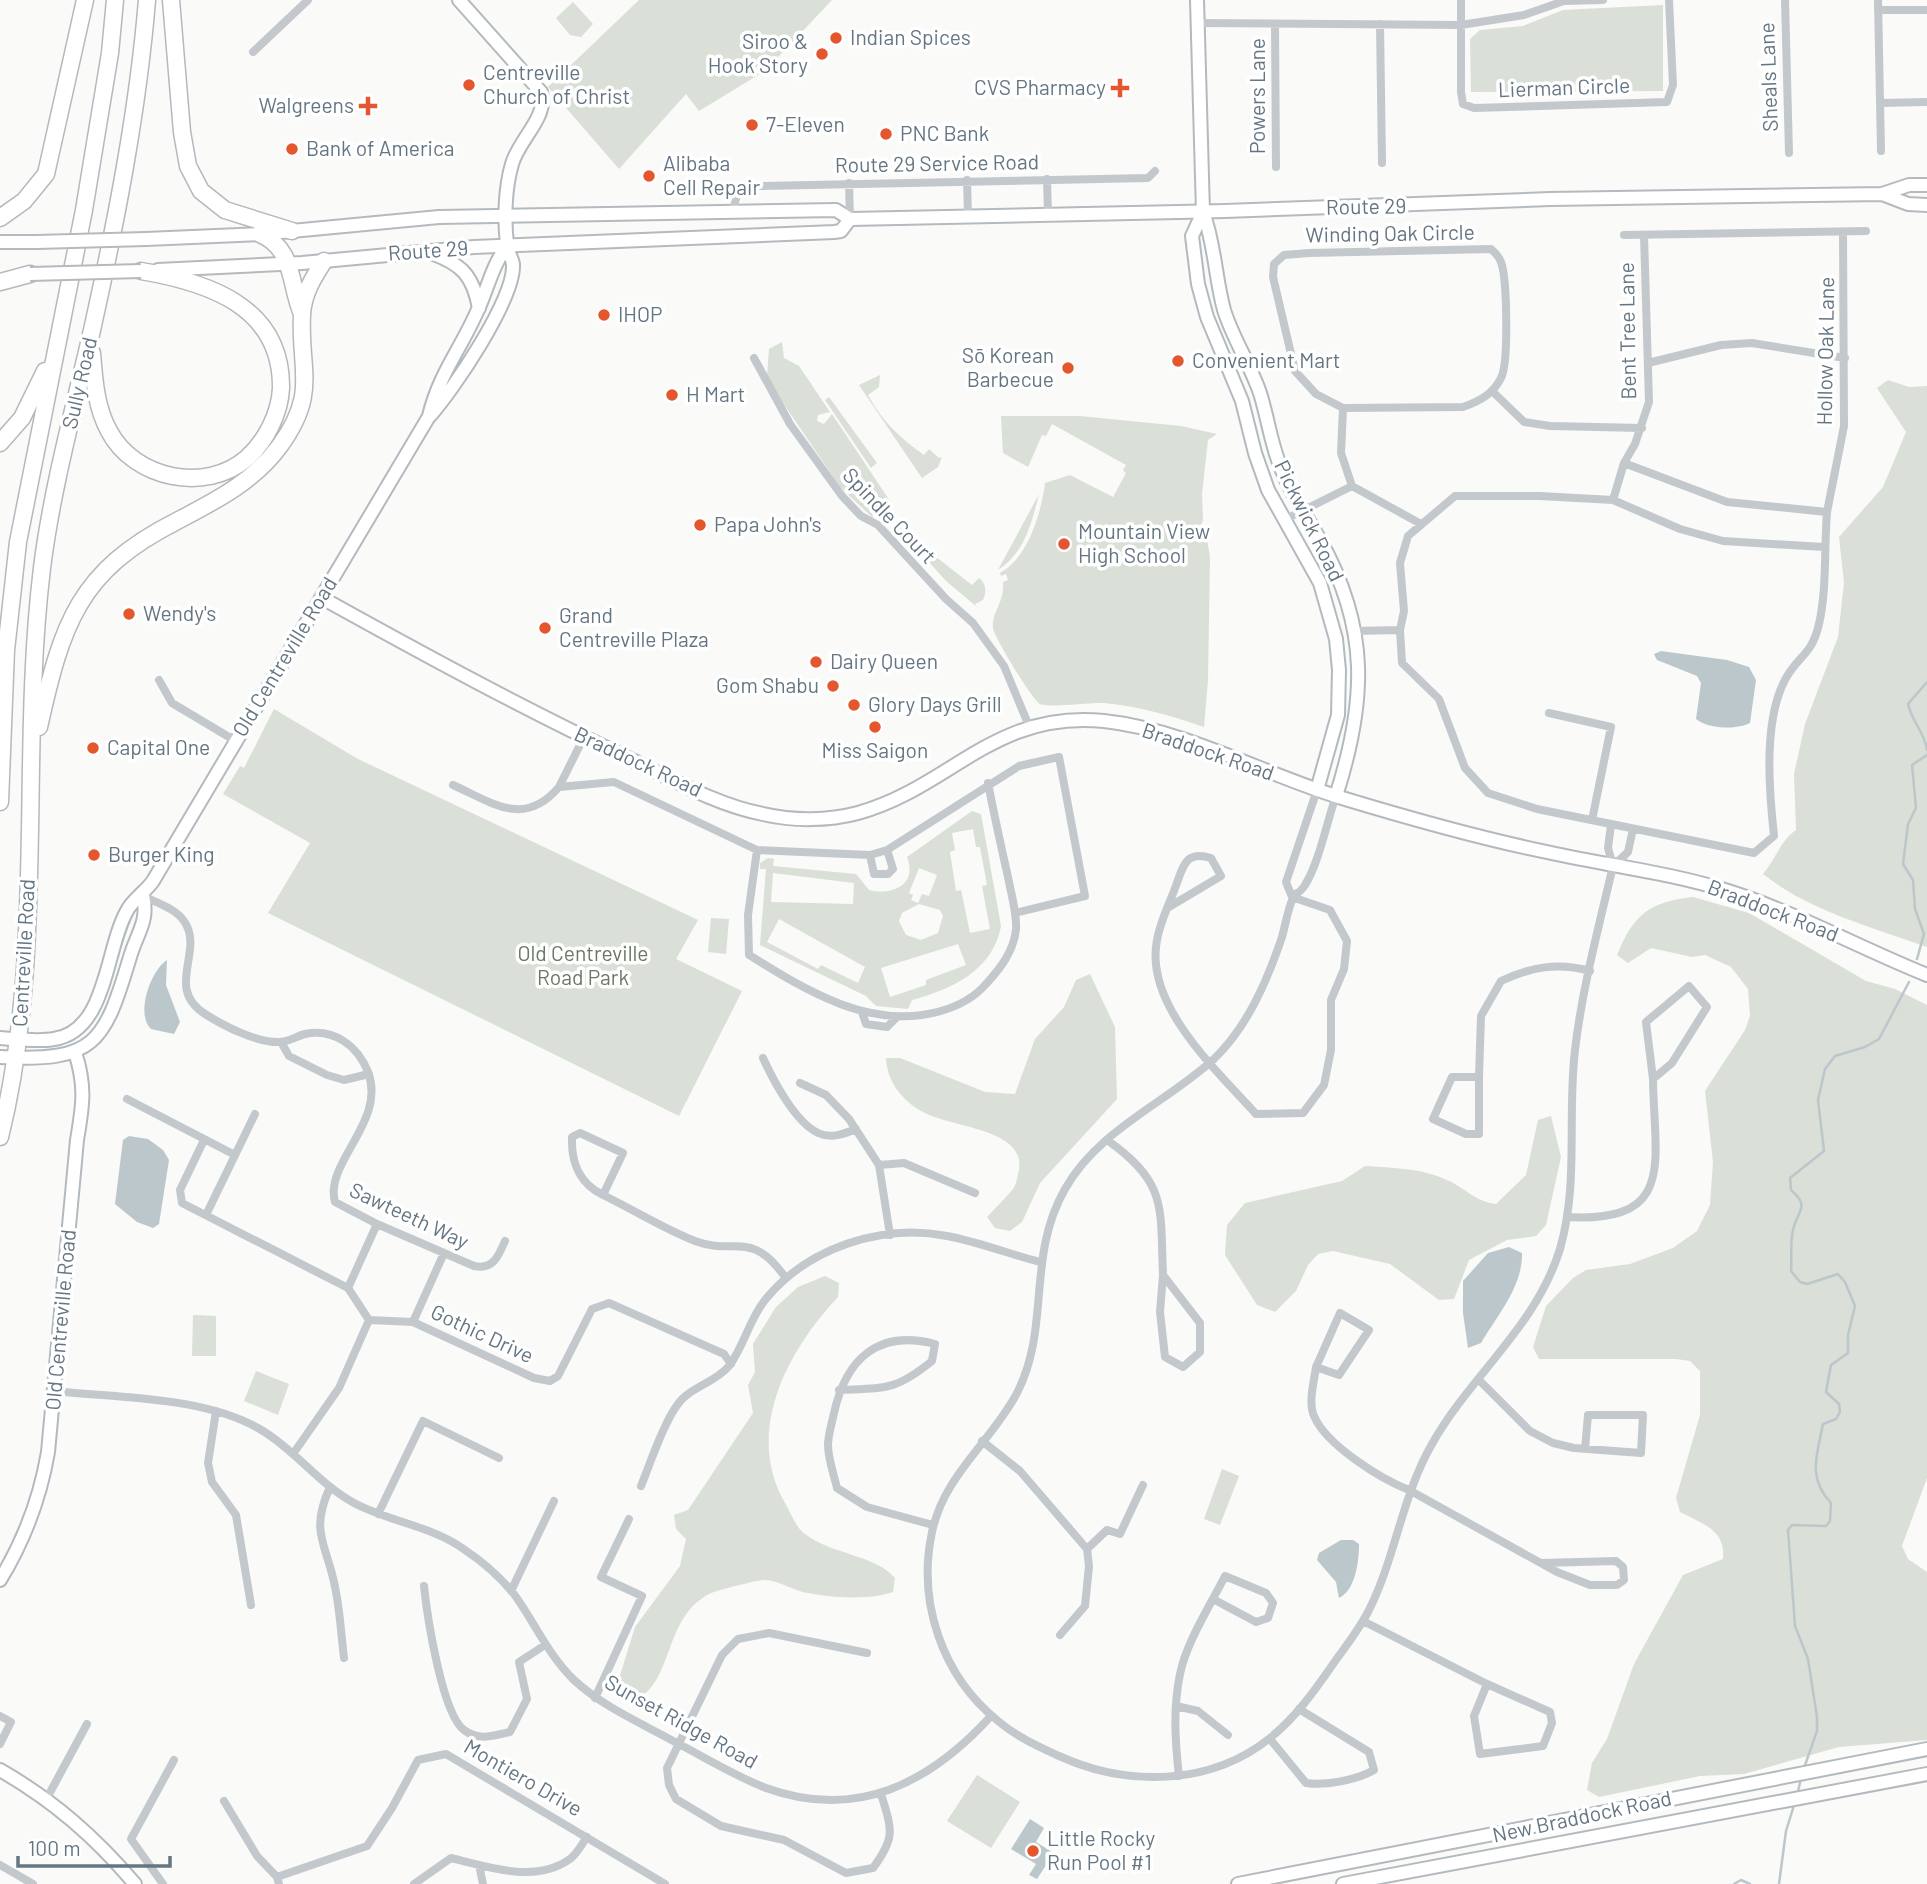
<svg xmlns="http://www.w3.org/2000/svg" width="1927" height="1884" font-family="Barlow,sans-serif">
<rect width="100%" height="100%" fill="#fafaf8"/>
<path fill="#dadfd7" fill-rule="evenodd" d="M639,0H832L765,71L699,111L686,94L619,169L548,87Z
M573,2L593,24L581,37L570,35L556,18Z
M1663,5V91L1471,92L1470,39L1480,30L1523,26L1563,10Z
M782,342L784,358L799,366L830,412L818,415L817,421L824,424L832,414L892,504L872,511L873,518L840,487L777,394L767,376L769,349Z
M880,375L879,387L868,395C881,420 901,439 924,455L929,449L939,458L942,457L938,467L922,478L859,385Z
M1888,380L1909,387L1927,386V947C1872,927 1809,911 1763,874C1776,859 1780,841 1796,830L1794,774L1805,724L1838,637L1844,583L1839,537L1883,487L1906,432L1877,388Z
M829,397L877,463L871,468L825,400Z
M1001,416H1080L1181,426L1217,434L1208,440L1202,494L1203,520L1200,528L1207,539L1210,557L1208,680L1204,727C1172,716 1138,706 1104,703C1090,702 1050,708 1040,704C1033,701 994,637 993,628C991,612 1005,603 1003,582L1008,580L1006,574L1001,576L1000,573C1029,558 1042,509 1045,483L1070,475L1113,497L1126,473L1123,470L1126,465L1052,424L1046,436L1042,435L1028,467L1003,453Z
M1039,494C1032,522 1024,554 998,570Z
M900,524H908L904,532L972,585L979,578C986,583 987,592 983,600L975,604L977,607L946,581L902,532L895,535L893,528Z
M274,709L358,759L698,920L676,959L742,991L679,1116L268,913L310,843L223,794L240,766L244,768Z
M972,811L981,814L1001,926C993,971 950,990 912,1000L908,1009L876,1006L866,996L760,945L766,869H760V863L768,858L774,859L773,866L856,874L869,890C892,896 918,885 907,857ZM973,829L976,847H980L987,885L982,886L990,929L970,933L961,890L956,891L950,852L955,850L952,833ZM919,868L937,875L929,896L922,894L918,903L911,900L913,895L909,893ZM773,873L854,883L853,904L771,902ZM919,904L940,910L943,916L938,933L921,940L906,935L899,921L902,913ZM779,919L865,967L858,983L821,965L818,969L767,942ZM958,944L966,965L926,980V985L890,997L881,968Z
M1693,897L1749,913L1866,981L1895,989L1927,1005V1478L1902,1546L1908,1559L1927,1572V1740L1839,1747L1744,1774L1700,1776L1599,1797L1587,1790L1592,1763L1607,1739L1634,1664L1683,1575L1723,1559C1726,1530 1703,1524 1680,1512L1676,1498L1700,1415V1371L1690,1361L1676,1359H1539L1533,1347L1546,1306L1573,1278L1586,1270L1630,1264L1673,1248L1697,1231L1710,1205L1713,1162L1705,1091L1745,1030L1750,1016L1748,989L1731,967L1705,955L1692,957L1651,948L1628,963L1617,955C1634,914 1649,902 1693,897Z
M711,918L729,919L726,954L708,952Z
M1090,974L1115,1027L1117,1099L1040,1183L1022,1222L1010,1231L995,1228L987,1217C995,1208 1005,1199 1013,1189C1016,1185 1017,1179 1018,1174C1031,1129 953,1128 925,1113C903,1102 887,1082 886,1058H900L985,1092L1015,1094L1035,1039L1064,1007L1076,980Z
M1551,1116L1561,1157L1546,1225L1536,1236L1507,1240L1469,1260L1454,1299L1439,1300L1390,1264L1333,1251L1318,1254L1308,1265L1296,1291L1275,1312L1257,1305L1225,1255L1227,1225L1245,1203L1342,1181L1365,1166C1392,1168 1422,1168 1447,1180C1465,1188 1476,1202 1496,1204L1526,1175L1538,1120Z
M825,1276L839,1283L838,1297C787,1351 744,1432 785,1503C791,1513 796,1528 805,1534C832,1555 874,1554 895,1578L893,1592C869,1600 833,1598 808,1593C794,1591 780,1581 766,1580C757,1580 718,1590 709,1594C664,1618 674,1677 639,1698L627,1693L618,1682L635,1627L680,1566L686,1539L676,1529L674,1515L688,1510L753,1413L748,1385L755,1372L753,1344L776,1307L798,1287Z
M193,1315L216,1316V1356H192Z
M256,1371L289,1384L278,1415L244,1401Z
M1222,1469L1239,1476L1220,1525L1204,1519Z
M977,1775L1020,1802L991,1848L947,1821Z"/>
<path fill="#bbc7cb" d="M1661,651L1727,660L1749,667L1756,680L1750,723C1737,730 1708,729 1696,719L1701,683L1697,676L1657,660L1654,654Z
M167,960L166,985L180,1022L174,1034L151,1029C135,1014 151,970 167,960Z
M129,1136L148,1139L163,1150L169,1160L159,1224L153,1228L137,1222L115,1204L123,1140Z
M1509,1247L1522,1253C1523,1286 1497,1316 1481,1343L1468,1348L1463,1313V1281L1488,1253Z
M1341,1540H1353L1359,1544C1359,1560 1356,1590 1339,1598L1336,1582L1317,1560L1319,1553Z
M1030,1819L1044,1828L1036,1842L1054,1853L1037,1879L1029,1875L1036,1864L1011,1849Z"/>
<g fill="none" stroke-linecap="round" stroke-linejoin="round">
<path stroke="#bbc7cb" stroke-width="2.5" d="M1927,682L1908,704C1912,722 1925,733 1927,750
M1917,959L1924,934L1915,909L1913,880L1903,864L1908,824L1916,808L1912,765L1927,755
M1804,1768L1817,1731V1717L1808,1659L1795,1626L1788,1530L1792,1525L1826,1526L1830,1521L1831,1503C1807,1478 1817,1455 1823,1424L1836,1419L1840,1412L1839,1404L1826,1392L1831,1365L1848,1353V1335L1855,1306L1845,1282L1838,1274L1807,1284L1800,1282L1791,1271C1792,1259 1790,1243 1793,1230C1797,1211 1811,1207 1791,1190L1790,1178L1824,1151L1818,1100L1825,1069L1835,1056L1865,1047L1879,1039L1909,982
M1797,1796L1801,1778
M1734,1884L1741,1880L1750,1884
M1779,1884L1786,1831L1795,1802"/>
<defs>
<path id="secondary" d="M1197,0L1203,212C1215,244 1215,277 1224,310C1233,339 1250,364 1260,393C1267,415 1270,438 1278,460C1288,489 1305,513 1320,540C1370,629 1366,702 1336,796
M1203,212L1192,236L1198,284L1207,317L1242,401L1255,453L1268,490L1320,583L1336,639L1339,670L1338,715L1317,790
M429,416C439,375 458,353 475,316C487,292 491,267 507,246
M322,598C423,654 524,709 628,758C672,779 716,805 763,814C793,821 828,821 858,813C951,787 994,710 1104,721C1186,730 1263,774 1342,798C1408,818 1475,837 1542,851C1604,865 1668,872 1728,891C1797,913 1860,948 1927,975
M0,1038C18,1039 37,1042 54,1039C108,1031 105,947 128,909C134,899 146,891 153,881L428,418C452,392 515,299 513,264C512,258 507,251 507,244C504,219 505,188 512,164C519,139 549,116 541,92L459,0
M0,1057C95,1062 104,1044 130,957C137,933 149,921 143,896
M0,1580C25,1539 40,1499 48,1452L77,1140C83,1105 86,1086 75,1052
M0,1770C54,1801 95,1837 135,1884
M1238,1884L1927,1749
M1343,1884L1927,1774"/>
<path id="primary" d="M1882,194L1908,204L1927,205
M146,239L260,234L439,217L836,210L850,219L1225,211L1550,199L1882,194L1909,185H1927
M0,242H36
M431,253C462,264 473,276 479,308
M158,270L302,263L474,247L834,232L841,231L850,219"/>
<path id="highway" d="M171,0L182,132L188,166L201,191L225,210L292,231
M0,218L24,201L46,174L85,0
M260,234C295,249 289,284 302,314
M0,282L30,274
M92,353C94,379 96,408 109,431C134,479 206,494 247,458C266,441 280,413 281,388C282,306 207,282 141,271
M0,443L22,418L45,371
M39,727C62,624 78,571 177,521C215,501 253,482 279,447C319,393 299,370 302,315C303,294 313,278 324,261
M0,802L6,650L18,542L84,210L110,53L115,0
M0,1137C46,952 19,757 42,568C52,488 74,409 92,330C116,222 138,110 147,0"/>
</defs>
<use href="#secondary" stroke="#b3babf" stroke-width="16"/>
<use href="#primary" stroke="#b5babe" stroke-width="16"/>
<use href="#highway" stroke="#b4b9bd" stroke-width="19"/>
<path stroke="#c3c8cc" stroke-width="8" d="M1461,0V92L1463,104L1474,108L1667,102L1673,85L1669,0
M1785,0L1789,153
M1878,0L1881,151
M1878,10H1927
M1198,23L1461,25L1524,15L1564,1L1603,0
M1380,24L1382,163
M1275,25L1276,167
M253,52L308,0
M1880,103L1927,102
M1047,179L1048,215
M967,180L968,216
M849,183L850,219
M734,212C734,194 740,190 758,186L1148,178L1155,171
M1624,235L1866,231
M754,358L790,424L842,496L861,516L878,525L946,599L973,623L1004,666L1029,726
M1648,363L1721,345L1752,343L1845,358
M1492,391L1524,422L1550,426L1642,428
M1343,408L1463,407C1480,401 1493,394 1501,378C1509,363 1507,278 1501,262C1499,256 1495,253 1491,249L1309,253L1284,255L1274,264L1273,277L1295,371L1316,394L1343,408L1341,453L1352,486L1421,524
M1624,463L1727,502L1827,512C1824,548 1827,589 1819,624C1812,655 1799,655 1786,678C1763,719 1769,790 1774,836L1754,853L1537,809L1488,793L1465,768L1439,699L1402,663L1400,630L1404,611L1400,563L1408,536L1455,496H1540L1613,500Z
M1624,463L1635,444L1649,402L1644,235
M1613,500L1680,529L1723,541L1824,547
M1827,512L1844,426L1843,232
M1284,520L1352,486
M1354,631L1400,630
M159,680L172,703L234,740
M1549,713L1611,727L1592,820
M584,737L559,787L614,782L757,850L870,855L887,850L1019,766L1059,757L1085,896L1015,913
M453,785C493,803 524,828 559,787
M1336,796C1327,821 1319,863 1305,885C1294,901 1298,885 1291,903C1287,914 1285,926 1282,937C1267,981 1248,1026 1214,1059C1166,1103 1098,1130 1065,1189C1026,1257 1051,1327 1017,1393C991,1442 944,1475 932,1532C917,1602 942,1676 998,1721C1017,1737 1037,1746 1059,1756C1127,1787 1210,1786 1270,1738C1294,1719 1313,1693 1331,1667C1344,1648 1360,1629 1370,1608C1396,1555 1402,1496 1432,1444C1471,1375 1536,1327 1560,1249C1579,1183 1567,1117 1575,1050C1582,989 1599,926 1613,866L1608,848L1611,825
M757,850L748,915L749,955C807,991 871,1031 941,1011C958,1006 974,998 986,984C1000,969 1014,951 1016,929C1017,912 1011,894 1008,877C1001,846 994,814 988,783
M870,855L874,874H888L893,869L887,850
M1613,866L1628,852L1633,829
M143,896C157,903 175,908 184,921C205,951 164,988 205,1014C224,1026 257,1043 280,1042C288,1042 297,1036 305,1034C334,1028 358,1046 368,1072C387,1122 324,1162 335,1202L377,1224L474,1266C493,1270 498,1257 505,1241
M1292,897L1286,882L1317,790
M1169,907L1221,876L1211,858C1189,851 1184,862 1178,880C1171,901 1158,925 1156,947C1149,1009 1218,1072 1256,1114L1303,1113L1324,1085L1331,1050V1000L1344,969L1347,941L1330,910L1292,897
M1689,986L1707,1007L1672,1063L1653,1079L1646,1022Z
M862,1012L866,1024L887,1027L896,1018
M281,1042L289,1056L327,1075L344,1080L369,1074
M763,1058C773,1080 795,1122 818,1133C831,1139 844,1134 856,1129
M1452,1077H1479V1134H1466L1433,1119Z
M1479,1077L1481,1016L1501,981C1531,967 1558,962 1590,971
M800,1083L826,1095L849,1119L879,1165L890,1235
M127,1099L235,1155
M204,1140L180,1190L182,1203L348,1288L369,1320
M1107,1140C1168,1183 1160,1207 1163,1275
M879,1165L904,1163L975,1193
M603,1195C579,1183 571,1163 572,1137L580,1133L623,1153L603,1195C634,1210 664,1229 695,1241C735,1256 751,1229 785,1277
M206,1215L255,1114
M1568,1217C1677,1223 1654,1161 1653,1079
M1163,1275L1200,1323V1352L1183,1367L1165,1357L1160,1312Z
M348,1288L377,1224
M1340,1313L1369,1330L1339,1375L1316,1367Z
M369,1320L413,1322L534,1378L550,1381L558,1376L592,1309L609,1303L724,1354L731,1364
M413,1322L444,1253
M1316,1367C1314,1382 1308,1402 1314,1416C1326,1445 1381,1479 1409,1490L1557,1572L1590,1585H1617L1624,1580L1623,1567L1616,1561L1541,1563
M1478,1379L1530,1431L1553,1443L1574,1448L1641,1453L1643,1415H1588L1585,1449
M839,1390C885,1388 895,1391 932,1361L935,1344C878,1329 846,1359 834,1413C832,1423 828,1435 828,1445C828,1459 834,1475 837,1488L867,1507L933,1525
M54,1391C119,1398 207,1396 263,1431C296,1451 319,1484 354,1503C390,1522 432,1526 465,1550C483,1562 500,1577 514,1594C535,1623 548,1655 574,1680C603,1707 643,1724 677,1743C706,1758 735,1776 766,1788C857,1821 930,1783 991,1716
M216,1411L208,1463L212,1482L236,1515L251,1605
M982,1441L1020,1471L1087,1549L1089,1566L1085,1606L1060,1635
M293,1454L339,1388L369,1320
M641,1486C650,1464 664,1422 678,1404C690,1387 715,1383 729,1366C744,1346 749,1320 765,1300C807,1248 882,1223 947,1236C979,1242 1009,1254 1040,1262
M330,1487C309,1533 327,1544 335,1587C340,1610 341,1634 344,1658
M378,1514L423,1421L499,1458
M1087,1549L1107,1530L1120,1534L1143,1485
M424,1586C427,1615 442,1714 464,1730C478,1741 494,1736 510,1732L527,1699L519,1662L545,1645
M511,1591L554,1501
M1363,1621L1487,1684L1550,1712L1552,1723L1543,1746L1480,1754L1474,1716L1487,1684
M867,1653L769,1633L738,1639L722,1655L667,1768L669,1785L676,1799L721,1826L784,1840L846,1873L873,1868C896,1837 892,1830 881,1794
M595,1698L642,1596L601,1577L629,1519
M1176,1706L1198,1711L1228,1735
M0,1716L11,1722L0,1744
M1270,1739L1306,1783C1325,1786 1357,1780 1374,1770L1369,1752L1299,1709
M1179,1776C1175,1741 1173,1708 1180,1674C1186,1643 1211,1604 1225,1576L1266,1593L1273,1603L1268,1618L1256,1622L1213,1599
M47,1798L87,1724
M224,1801L257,1856L277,1877L279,1884
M0,1865L33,1884
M479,1865L483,1884
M277,1877L367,1846L392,1808L418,1760L446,1754L665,1884
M163,1884L131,1839L174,1760
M414,1884L451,1858C489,1867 535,1884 570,1859C577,1854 582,1844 587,1837"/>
<use href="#secondary" stroke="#fff" stroke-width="12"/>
<use href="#primary" stroke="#fff" stroke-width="12"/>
<use href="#highway" stroke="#fff" stroke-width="16"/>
<defs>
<path id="primary-bridge" d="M36,242L146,239
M30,274L141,271"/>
</defs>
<use href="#primary-bridge" stroke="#b5babe" stroke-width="16" stroke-linecap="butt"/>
<use href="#primary-bridge" stroke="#fff" stroke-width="12"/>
</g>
<g fill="#e4572e" stroke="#fff" stroke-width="2.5">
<circle cx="836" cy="38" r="7"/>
<circle cx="822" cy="54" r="7"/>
<circle cx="469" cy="85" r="7"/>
<path d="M1116.5 77.5h7v7h7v7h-7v7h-7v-7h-7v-7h7z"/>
<path d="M364.5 95.5h7v7h7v7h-7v7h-7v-7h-7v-7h7z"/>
<circle cx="752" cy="125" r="7"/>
<circle cx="886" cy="134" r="7"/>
<circle cx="292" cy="149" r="7"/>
<circle cx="649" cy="176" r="7"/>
<circle cx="604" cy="315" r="7"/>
<circle cx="1178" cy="361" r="7"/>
<circle cx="1068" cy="368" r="7"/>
<circle cx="672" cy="395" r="7"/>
<circle cx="700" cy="525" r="7"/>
<circle cx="1064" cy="544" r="7"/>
<circle cx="129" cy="614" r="7"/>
<circle cx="545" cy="628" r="7"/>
<circle cx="816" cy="662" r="7"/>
<circle cx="833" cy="686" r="7"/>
<circle cx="854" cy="705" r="7"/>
<circle cx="875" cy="727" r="7"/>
<circle cx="93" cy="748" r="7"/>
<circle cx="94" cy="855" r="7"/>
<circle cx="1033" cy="1851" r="7"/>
</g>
<g text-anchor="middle" stroke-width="7" stroke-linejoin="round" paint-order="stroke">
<g font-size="21" fill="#657683" stroke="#fff" text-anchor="start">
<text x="850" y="45">Indian Spices</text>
<text x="808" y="49" text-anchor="end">Siroo &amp;<tspan x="808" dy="24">Hook Story</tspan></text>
<text x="483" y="80">Centreville<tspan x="483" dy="24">Church of Christ</tspan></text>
<text x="1106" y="95" text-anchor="end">CVS Pharmacy</text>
<text x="354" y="113" text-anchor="end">Walgreens</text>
<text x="766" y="132">7-Eleven</text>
<text x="900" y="141">PNC Bank</text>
<text x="306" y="156">Bank of America</text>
<text x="663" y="171">Alibaba<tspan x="663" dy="24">Cell Repair</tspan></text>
<text x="618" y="322">IHOP</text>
<text x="1054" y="363" text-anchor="end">Sō Korean<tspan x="1054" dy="24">Barbecue</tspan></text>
<text x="1192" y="368">Convenient Mart</text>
<text x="686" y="402">H Mart</text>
<text x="714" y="532">Papa John's</text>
<text x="1078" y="539">Mountain View<tspan x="1078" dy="24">High School</tspan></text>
<text x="143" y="621">Wendy's</text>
<text x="559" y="623">Grand<tspan x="559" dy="24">Centreville Plaza</tspan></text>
<text x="830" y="669">Dairy Queen</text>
<text x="819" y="693" text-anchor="end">Gom Shabu</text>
<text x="868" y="712">Glory Days Grill</text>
<text x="107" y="755">Capital One</text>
<text x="875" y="758" text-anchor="middle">Miss Saigon</text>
<text x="108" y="862">Burger King</text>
<text x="1047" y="1846">Little Rocky<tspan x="1047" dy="24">Run Pool #1</tspan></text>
</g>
<g font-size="21" fill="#657683" stroke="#fff">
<text transform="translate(1769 77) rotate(-92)" y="7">Sheals Lane</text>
<text transform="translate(1564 88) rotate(-2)" y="7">Lierman Circle</text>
<text transform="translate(1258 96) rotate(-90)" y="7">Powers Lane</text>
<text transform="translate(937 164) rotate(-1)" y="7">Route 29 Service Road</text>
<text transform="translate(1366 207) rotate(-1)" y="7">Route 29</text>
<text transform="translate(1390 234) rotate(-1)" y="7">Winding Oak Circle</text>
<text transform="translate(428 251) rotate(-4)" y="7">Route 29</text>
<text transform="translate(1628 331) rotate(-91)" y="7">Bent Tree Lane</text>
<text transform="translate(1826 351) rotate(-89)" y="7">Hollow Oak Lane</text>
<text transform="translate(80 383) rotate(-77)" y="7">Sully Road</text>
<text transform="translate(889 516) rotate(46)" y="7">Spindle Court</text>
<text transform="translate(1309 521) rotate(64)" y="7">Pickwick Road</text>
<text transform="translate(285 657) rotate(-59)" y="7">Old Centreville Road</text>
<text transform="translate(1208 752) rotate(19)" y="7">Braddock Road</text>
<text transform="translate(638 762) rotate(25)" y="7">Braddock Road</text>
<text transform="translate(1773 911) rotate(21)" y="7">Braddock Road</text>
<text transform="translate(24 953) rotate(-87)" y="7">Centreville Road</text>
<text transform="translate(409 1216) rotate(25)" y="7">Sawteeth Way</text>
<text transform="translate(61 1320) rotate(-85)" y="7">Old Centreville Road</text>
<text transform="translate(482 1334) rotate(25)" y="7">Gothic Drive</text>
<text transform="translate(681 1722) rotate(29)" y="7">Sunset Ridge Road</text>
<text transform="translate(523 1778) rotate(30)" y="7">Montiero Drive</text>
<text transform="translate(1582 1817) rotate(-12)" y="7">New Braddock Road</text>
</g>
<g font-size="21" fill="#687a64" stroke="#fff">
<text x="583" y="961">Old Centreville<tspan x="583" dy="24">Road Park</tspan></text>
</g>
</g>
<path d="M18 1856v10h152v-10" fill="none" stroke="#657683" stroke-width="3.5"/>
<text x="28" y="1856" font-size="21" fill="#657683" stroke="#ffffff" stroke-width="5" paint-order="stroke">100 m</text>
</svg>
